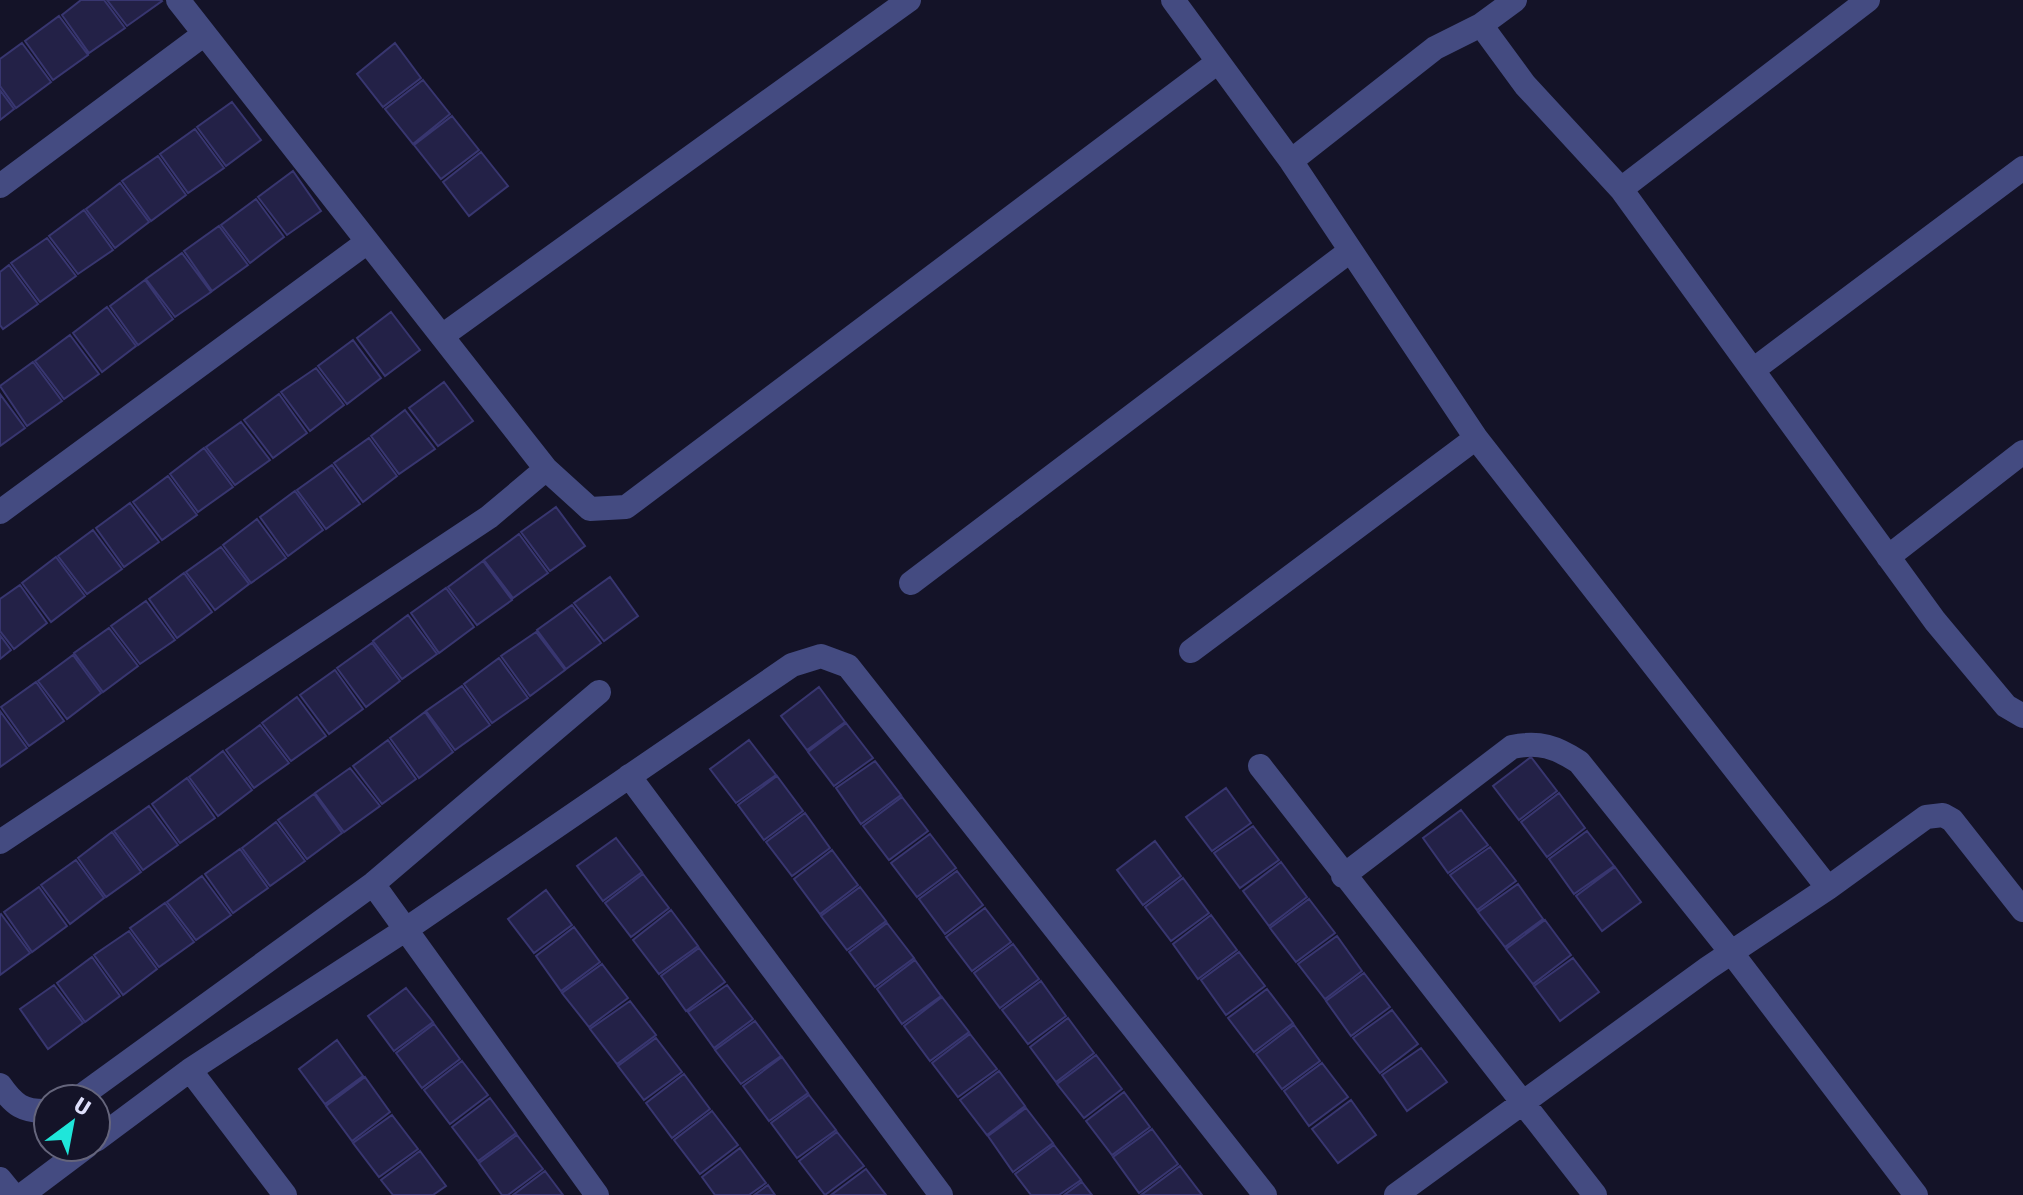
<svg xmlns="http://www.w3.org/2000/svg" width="2023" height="1195" font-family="'Fira Sans',sans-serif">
<rect width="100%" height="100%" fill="#141328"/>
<path fill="#232147" stroke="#383670" stroke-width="2" d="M81,0H104L125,28L89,53L62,15Z
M107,0H161L162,1L127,26Z
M59,16L88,55L53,80L25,41Z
M22,43L51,82L16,108L0,86V59Z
M395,43L421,78L383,107L357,74Z
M423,80L450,114L413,144L385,109Z
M0,90L14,109L0,120Z
M232,102L261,140L226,166L197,127Z
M452,116L479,150L441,179L414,145Z
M195,129L224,168L188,193L160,154Z
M481,152L508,186L469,216L443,182Z
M158,156L186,195L151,221L122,181Z
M293,171L321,211L287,235L258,197Z
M120,183L149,222L115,248L86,209Z
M256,199L284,237L250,263L221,225Z
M84,210L113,250L78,274L49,236Z
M219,226L248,265L212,291L184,251Z
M47,238L76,276L40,302L11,263Z
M182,253L211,292L175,317L146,279Z
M9,265L38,304L3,329L0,325V272Z
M145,280L173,319L138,345L110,306Z
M107,307L136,346L102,372L73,333Z
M391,312L420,350L385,376L357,338Z
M70,335L99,374L64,399L35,361Z
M353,340L381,378L347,404L318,366Z
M33,362L62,401L27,426L0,386Z
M316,368L344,405L310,431L281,392Z
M444,382L473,421L438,446L409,408Z
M0,394L25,428L0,446Z
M279,394L307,433L273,458L244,420Z
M405,410L435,449L399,474L371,436Z
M241,422L270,460L235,485L206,447Z
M369,438L397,476L363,502L334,463Z
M204,448L233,487L198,512L170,474Z
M332,465L360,504L326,529L297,490Z
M168,476L197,515L162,540L133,502Z
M295,491L323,530L288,556L260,517Z
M130,503L159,542L124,567L96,528Z
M556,507L585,546L550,571L521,532Z
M257,519L286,558L251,583L223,545Z
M93,530L122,569L87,594L58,556Z
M519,534L548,573L513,598L484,560Z
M221,547L249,584L215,610L186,572Z
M56,557L85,596L51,622L22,583Z
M483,561L512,600L477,625L448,587Z
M184,573L212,612L177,638L149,599Z
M610,577L638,616L604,641L574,603Z
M20,585L47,623L14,649L0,631V599Z
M446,588L474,627L439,653L411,613Z
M146,601L175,640L140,664L111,626Z
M572,605L601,643L566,669L537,630Z
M408,615L437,654L402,679L373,641Z
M109,628L138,666L103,692L74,653Z
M536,632L565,670L530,696L501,656Z
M0,635L11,650L0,659Z
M372,643L400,681L366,707L337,668Z
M73,655L101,693L67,719L38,681Z
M499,658L528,698L492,723L464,684Z
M335,670L363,709L329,734L300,695Z
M36,682L64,721L29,746L1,707Z
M462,686L490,725L455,750L426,711Z
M819,687L845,722L807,750L781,716Z
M297,697L326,736L291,761L262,723Z
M0,711L27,748L0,767Z
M425,712L453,752L419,778L390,738Z
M846,723L873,758L834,786L808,752Z
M260,725L289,763L254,788L226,750Z
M388,740L416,779L382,804L353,766Z
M749,740L776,775L736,803L710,769Z
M223,751L252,790L218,816L189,777Z
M1531,757L1557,791L1519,820L1493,786Z
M875,761L901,795L861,824L836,788Z
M350,768L380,806L344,832L315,793Z
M777,776L803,811L764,840L738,805Z
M187,778L215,818L180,843L152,804Z
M1226,788L1251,823L1212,851L1186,817Z
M1559,793L1585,828L1547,857L1521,822Z
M314,794L342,833L307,859L278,820Z
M902,797L928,831L889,860L863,826Z
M149,806L178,845L143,870L114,831Z
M1461,810L1488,845L1448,873L1423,838Z
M805,813L830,848L792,876L766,842Z
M276,822L305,861L270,886L242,848Z
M1253,826L1279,860L1240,888L1214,853Z
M1587,831L1614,866L1574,894L1549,859Z
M112,832L141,872L106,897L78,858Z
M930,834L956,868L917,897L891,863Z
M616,838L642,872L603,901L577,866Z
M1155,841L1181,876L1143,905L1117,870Z
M1490,847L1516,881L1477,910L1450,875Z
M240,849L268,888L233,913L205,874Z
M832,850L858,885L820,914L794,879Z
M76,860L104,898L70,924L41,885Z
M1281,862L1307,897L1269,926L1243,891Z
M1615,867L1641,902L1602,931L1576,896Z
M957,871L983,905L945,934L919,899Z
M643,874L669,908L631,937L605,903Z
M202,876L231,915L196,940L167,902Z
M1183,878L1209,913L1171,941L1145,907Z
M1518,884L1543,919L1505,947L1478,912Z
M39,887L67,926L32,952L4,912Z
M860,887L886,921L847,950L821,916Z
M546,890L572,925L534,953L508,919Z
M1309,899L1335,933L1296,962L1270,928Z
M165,903L194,942L159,967L130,928Z
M985,908L1011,942L972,971L946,937Z
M671,910L698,946L659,974L633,940Z
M1,914L30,953L0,975V915Z
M1211,915L1237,950L1198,979L1173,944Z
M1545,920L1571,955L1533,984L1506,949Z
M887,923L914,958L875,987L849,952Z
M574,927L600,962L561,991L536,956Z
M129,931L157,969L123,995L94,955Z
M1337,936L1362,971L1325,999L1298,964Z
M1013,944L1039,979L1000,1008L974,973Z
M699,948L725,982L686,1011L661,976Z
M1239,952L1265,986L1226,1015L1201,980Z
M92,957L120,996L85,1022L57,983Z
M1573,958L1599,992L1560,1021L1534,986Z
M915,960L941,996L902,1024L877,989Z
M602,964L628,998L589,1027L562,993Z
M1364,973L1390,1007L1351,1036L1326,1001Z
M1041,981L1066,1016L1028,1044L1002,1010Z
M54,985L83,1023L48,1049L20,1009Z
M727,985L753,1019L714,1048L688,1012Z
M406,988L433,1022L394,1051L368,1016Z
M1267,989L1293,1023L1254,1052L1228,1018Z
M942,997L969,1032L930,1061L904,1026Z
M630,1001L656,1035L617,1064L590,1029Z
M1392,1010L1418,1044L1380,1073L1353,1038Z
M1068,1018L1094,1053L1056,1082L1030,1047Z
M755,1021L781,1056L741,1084L715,1050Z
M434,1024L460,1059L422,1088L396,1053Z
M1294,1025L1320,1061L1282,1089L1256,1054Z
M970,1034L997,1069L958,1097L932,1063Z
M656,1038L682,1072L644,1100L618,1066Z
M337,1040L363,1076L325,1104L299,1069Z
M1421,1048L1447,1082L1407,1111L1382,1075Z
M1096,1055L1122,1089L1084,1118L1057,1084Z
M782,1057L808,1093L769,1121L743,1086Z
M462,1061L488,1095L450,1124L424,1090Z
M1322,1063L1348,1097L1309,1126L1284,1091Z
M999,1071L1025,1106L987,1135L960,1100Z
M684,1074L710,1109L672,1138L646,1103Z
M365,1077L390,1112L352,1141L326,1106Z
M1124,1092L1150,1127L1112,1155L1086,1121Z
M809,1095L836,1130L797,1158L771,1123Z
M490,1098L516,1133L478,1161L452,1127Z
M1351,1100L1376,1135L1338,1163L1312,1129Z
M1026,1108L1053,1143L1013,1172L988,1136Z
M712,1111L738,1145L700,1174L674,1140Z
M392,1115L418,1149L379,1177L353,1143Z
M1152,1129L1178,1164L1139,1193L1113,1157Z
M837,1132L864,1166L825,1195L799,1161Z
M517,1135L543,1169L508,1195H502L479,1163Z
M1054,1145L1081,1180L1059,1195H1031L1015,1174Z
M740,1148L766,1183L749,1195H715L702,1177Z
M420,1151L446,1186L433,1195H393L381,1180Z
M1180,1166L1202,1195H1141Z
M866,1169L886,1195H831Z
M545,1171L563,1195H513Z
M1082,1182L1092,1195H1064Z
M768,1185L775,1195H754Z"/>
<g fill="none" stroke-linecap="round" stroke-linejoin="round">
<path stroke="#444b81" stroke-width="24" d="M1173,0L1291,161L1476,438L1828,888
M1481,25L1515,0
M1291,161L1435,48L1481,25L1525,85L1621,189L1935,621L2006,706L2023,716
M0,186L203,35
M1621,189L1868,0
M442,336L909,0
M1753,370L2023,168
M546,469L590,509L626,507L1218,62
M0,512L366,243
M1888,557L2023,452
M911,583L1350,251
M1191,651L1476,438
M1260,766L1595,1195
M629,776L941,1195
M0,842L489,517L546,469L178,0
M1343,876L1512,747C1539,741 1556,747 1579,762L1731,952L1916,1195
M373,884L597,1195
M190,1070L285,1195
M0,1085C14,1105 23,1112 48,1111
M77,1099L373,884L599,692
M96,1140L190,1070L405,930L792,665L821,656L848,666L1265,1195
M0,1179L13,1195
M22,1195L86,1147
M1396,1195L1708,968L1828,888L1926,817L1943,815L1952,820L2023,910"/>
</g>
<g transform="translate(72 1123) rotate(32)"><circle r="38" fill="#141328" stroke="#65657c" stroke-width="2"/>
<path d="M0-6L14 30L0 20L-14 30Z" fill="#1fe6da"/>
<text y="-12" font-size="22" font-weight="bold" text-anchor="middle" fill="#dedffb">U</text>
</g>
</svg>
